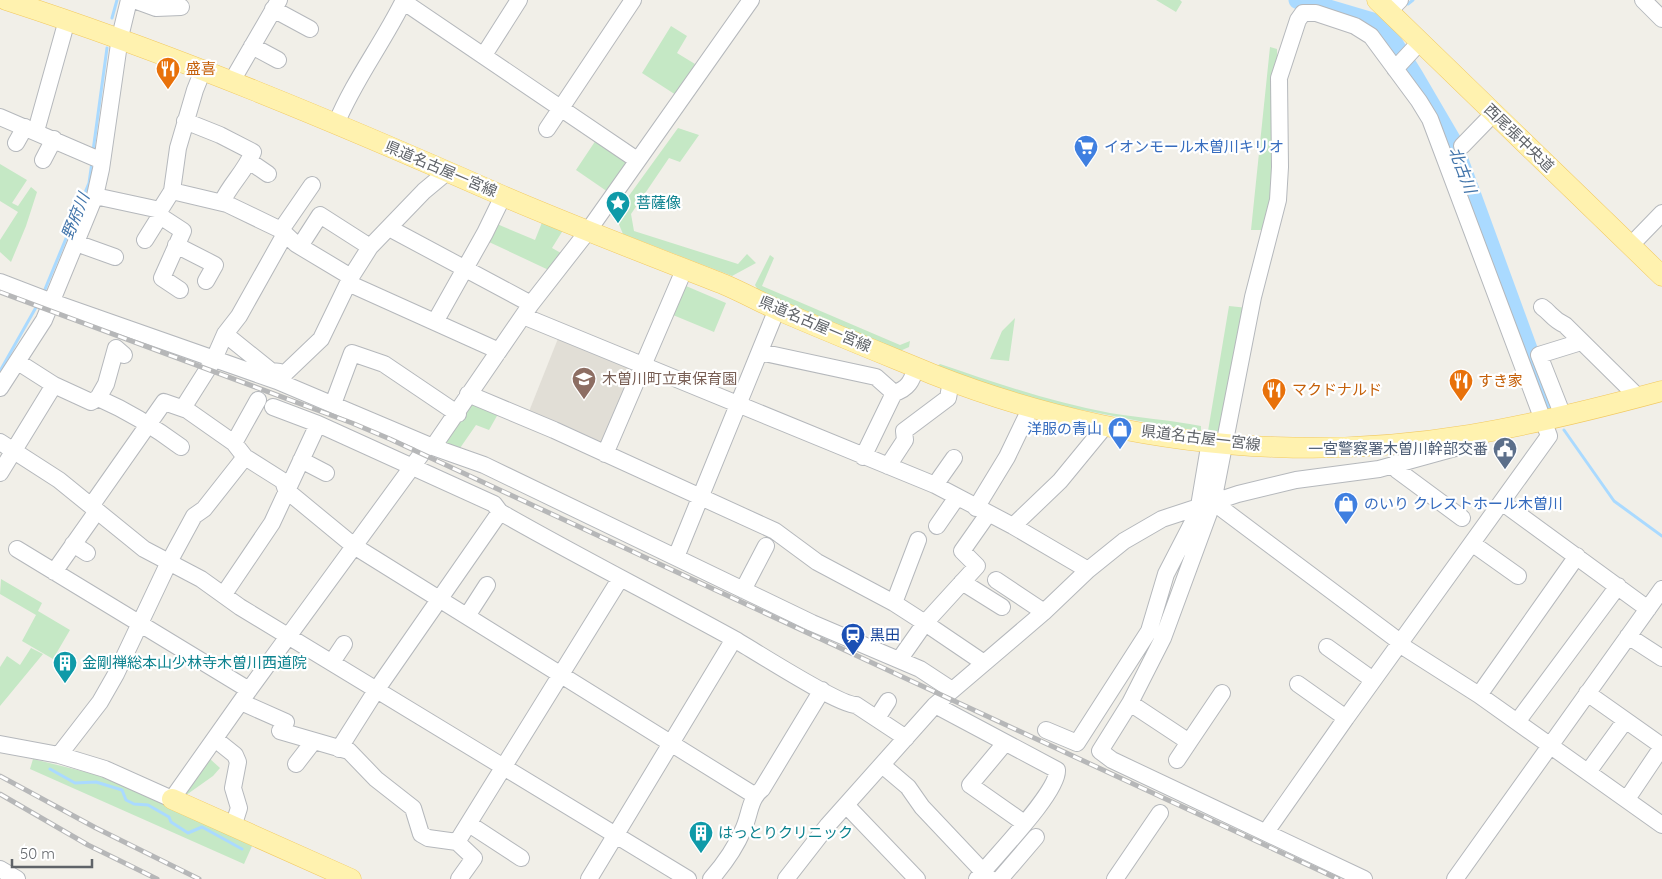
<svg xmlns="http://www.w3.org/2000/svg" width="1662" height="879" font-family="Quicksand,'Noto Sans JP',sans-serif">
<rect width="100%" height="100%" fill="#f1efe8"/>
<path fill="#e1ded6" d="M561,331L642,365L605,454L526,419Z"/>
<path fill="#c5e8c5" d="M1156,0H1180L1182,2L1176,12Z
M671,26L687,36L677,53L695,64L676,95L642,73Z
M1270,47L1277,49L1280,167L1272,230H1251Z
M678,128L699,135L680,162L669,158L631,214L634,231L738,264L747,254L756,263L732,276L623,234L615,215Z
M596,140L628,162L608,192L576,170Z
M0,164L27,180L12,203L18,206L31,187L37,192L26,226L11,262L0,252V240L18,212L0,201Z
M543,220L565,227L552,248L568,257L555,273L489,242L497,224L535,240Z
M770,255L774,258L762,286L900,345L910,341L909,347L900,351L759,292L755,285Z
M686,286L726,303L714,332L673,315Z
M1229,306L1248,308L1228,432L1208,431Z
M1015,318L1009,361L990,359L1002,331Z
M940,364C996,383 1051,402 1110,413C1140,418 1171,420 1201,426V433L1046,403L936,367Z
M467,397L498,414L489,430L476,425L458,451L436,442Z
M1,579L42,603L38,611L70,630L53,659L22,641L36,615L0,594Z
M31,648L43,654L0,706V667L7,656L20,665Z
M209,758L220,768L213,776L182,798Z
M33,759L94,774L133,790L252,846L244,864L30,769Z"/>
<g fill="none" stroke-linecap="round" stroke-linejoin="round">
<path stroke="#aadaff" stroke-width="3" d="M1408,4L1413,0
M112,18L117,0
M93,151L107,48
M43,294L89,183L92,162
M0,371L39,302
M1564,430L1614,501L1662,536
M50,769L75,783L96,782L122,790L126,800L134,804L148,805L169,817L171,822L188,833L202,827L242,849"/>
<path stroke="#aadaff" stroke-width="19" d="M1298,0L1373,22L1394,44L1414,76L1452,141L1543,390L1552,407"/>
<defs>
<path id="minor" d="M134,0L156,8L181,7
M1643,0L1662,19
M404,2L637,160
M273,9L310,29
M1389,11L1400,0
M252,46L278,60
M484,55L519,0
M1395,69L1420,42
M232,81L279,0
M0,117L102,161
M185,121L220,135L253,152C244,173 231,183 222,202
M336,124C354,80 383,43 404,0
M547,129L633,0
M36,131L67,20
M16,143L25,127
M1462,146L1494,113
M43,160L54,139
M249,161L268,174
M172,191L227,204L281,230L296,244L351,277
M95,196L160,210L172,191L178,148L195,90L203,70
M160,210V216L183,231L162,278L180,290
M389,228L531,304
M281,230L312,185
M145,240L160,216
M76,243L115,257
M176,245L215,265L206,281
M300,246L320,215L370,247
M1630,246L1662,213
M0,282L52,302L277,381L433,447L484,465L812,623L920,669L952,690
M348,283L499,351
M1542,307C1551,313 1552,319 1565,325L1638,397
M523,316L935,485L1013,526L1088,570
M435,322L485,233L503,196
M225,334L271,371L280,372
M760,352L876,377L894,393
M18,362L54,385L91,402L98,398C128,411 154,427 181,447
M277,381L321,339L351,277L370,247L424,191L448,171
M0,388L44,320L95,196L101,169L120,37L129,0
M468,394L554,430L775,531L817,562L894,603L925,623L977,566L962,551L988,514
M98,398L106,384L116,348L124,355
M333,404L352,353L384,364L458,414
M273,407L318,424L494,504L500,512C577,556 656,596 734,639C755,651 838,705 856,705L906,738
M183,408L214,359L225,334L239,316L285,234
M1563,416L1539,355L1581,342
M0,442L59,480L144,549L201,579L240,607L688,879
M234,443L258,400
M433,447L531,304L588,231L751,0
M605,454L684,270
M863,457L894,393C908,389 912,381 916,367
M301,460L326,473
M1396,463L1397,470L1462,518
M888,466L905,440L904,431L948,398L951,381
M0,473L54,385
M935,485L954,458
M1213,502L1400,642
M1503,503L1648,609
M91,506L164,402L187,410L234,443L245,457L283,481L286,490L354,546L754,795
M976,508L1007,457L1031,407
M937,526L957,497
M1013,526L1060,481L1106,425
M73,544L87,553
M1473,544L1518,576
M17,549L249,690
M676,557L777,309
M54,572L97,511
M996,580L1044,612
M962,582L1002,607
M743,590L766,546
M224,594L272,523L318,424
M894,603L918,540
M467,616L487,585
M1628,636L1662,658
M1399,644L1479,695L1662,825
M1327,647L1373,680
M899,660L925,623L984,663
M332,662L344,644
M1298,684L1346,718L1549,436L1430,119L1419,101L1371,36L1355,26L1316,13H1303L1298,20L1279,78L1280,167L1278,200L1253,297L1213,502L1163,638L1130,703L1100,751L1112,760L1364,879
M1587,693L1662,746
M1479,695L1577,556
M241,702L286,722L280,731L349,751L376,779L413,808L421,834L428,838L457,842L474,858L459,879
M1130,703L1189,742L1222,693
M935,705L1057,770C1059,792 993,858 977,879
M877,718L888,701
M1517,722L1618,586
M1046,730L1077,743L1149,631L1166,574L1198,512L1210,441
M215,739L235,755L238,762L233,788L239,808L233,827
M1005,743L970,785L1024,823
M0,744L59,755L105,769L172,799L249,690L428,445
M339,749L377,689L500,512
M59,755L100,702L116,674L169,562L194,516L204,509L245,457
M1177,760L1189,742
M296,764L313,742
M882,765L908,787L922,807L990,879
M1588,772L1625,721
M1627,799L1662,747
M846,805L917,879
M469,824L521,858
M1266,832L1346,718
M457,842L620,579
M0,869L17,879
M589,879L734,639
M711,879C724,864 735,849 743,830C750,816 749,799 762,789L822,690
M786,879L828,825L935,705L1044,612L1088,570L1124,541L1162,519L1238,494L1296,480L1379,469L1466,445L1482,436
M1000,879L1036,837
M1115,879L1160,813
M1455,879L1662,589"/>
<path id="major" d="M6,0C176,55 340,124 503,196C575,227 649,255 723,284C742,292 760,302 778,310C829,332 881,353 932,374C1038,416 1160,443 1274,447C1412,453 1529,427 1662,391
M1377,0L1662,276
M172,799L351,879"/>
</defs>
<use href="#minor" stroke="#b5b8bc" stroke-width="18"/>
<use href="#major" stroke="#f2c960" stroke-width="21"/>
<use href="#minor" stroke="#fff" stroke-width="16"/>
<use href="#major" stroke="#fff2af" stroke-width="20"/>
<defs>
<path id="rail" d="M0,292L352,423L390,439L1338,879
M0,776L96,828L199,879
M0,794L88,845L157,879"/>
</defs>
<use href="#rail" stroke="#b6b7b8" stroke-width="5"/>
<use href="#rail" stroke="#fff" stroke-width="3" stroke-dasharray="9" stroke-linecap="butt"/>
</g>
<defs>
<symbol id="restaurant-pin" viewBox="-11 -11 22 30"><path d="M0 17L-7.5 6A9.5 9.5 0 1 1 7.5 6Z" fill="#e8710a" stroke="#fff"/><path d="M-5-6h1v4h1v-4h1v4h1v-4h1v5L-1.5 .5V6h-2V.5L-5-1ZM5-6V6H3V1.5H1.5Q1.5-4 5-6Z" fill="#fff"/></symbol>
<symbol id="supermarket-pin" viewBox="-11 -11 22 30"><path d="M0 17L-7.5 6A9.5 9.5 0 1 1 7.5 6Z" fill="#3f7fe0" stroke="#fff"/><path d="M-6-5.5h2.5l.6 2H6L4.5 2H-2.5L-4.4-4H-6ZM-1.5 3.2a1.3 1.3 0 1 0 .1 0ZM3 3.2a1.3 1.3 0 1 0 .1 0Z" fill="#fff"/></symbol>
<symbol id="sight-pin" viewBox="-11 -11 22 30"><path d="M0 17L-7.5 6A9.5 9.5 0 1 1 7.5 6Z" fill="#0f9aa8" stroke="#fff"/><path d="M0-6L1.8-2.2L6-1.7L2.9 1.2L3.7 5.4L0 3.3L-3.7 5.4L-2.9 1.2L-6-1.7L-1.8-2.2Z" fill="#fff"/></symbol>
<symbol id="school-pin" viewBox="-11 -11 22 30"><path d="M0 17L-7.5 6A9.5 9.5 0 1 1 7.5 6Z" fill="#8d6e63" stroke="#fff"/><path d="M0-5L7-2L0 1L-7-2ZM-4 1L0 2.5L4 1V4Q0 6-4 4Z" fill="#fff"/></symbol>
<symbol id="shop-pin" viewBox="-11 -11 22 30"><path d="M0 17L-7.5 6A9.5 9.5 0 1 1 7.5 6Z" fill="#3f7fe0" stroke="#fff"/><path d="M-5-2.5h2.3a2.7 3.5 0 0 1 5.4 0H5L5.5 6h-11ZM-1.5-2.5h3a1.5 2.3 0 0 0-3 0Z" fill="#fff"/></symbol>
<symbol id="civic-pin" viewBox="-11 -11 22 30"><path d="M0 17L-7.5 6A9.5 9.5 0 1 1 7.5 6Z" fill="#5c6f8a" stroke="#fff"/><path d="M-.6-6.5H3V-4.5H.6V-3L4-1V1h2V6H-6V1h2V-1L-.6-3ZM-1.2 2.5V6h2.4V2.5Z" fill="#fff"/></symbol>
<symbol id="station-pin" viewBox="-11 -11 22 30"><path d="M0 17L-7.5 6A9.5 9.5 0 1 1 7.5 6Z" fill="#1a4fb4" stroke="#fff"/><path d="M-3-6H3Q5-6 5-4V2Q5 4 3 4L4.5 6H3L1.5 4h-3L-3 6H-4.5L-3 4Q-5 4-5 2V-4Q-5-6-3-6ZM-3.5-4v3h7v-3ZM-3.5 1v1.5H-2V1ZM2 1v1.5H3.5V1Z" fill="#fff"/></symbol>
<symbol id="building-pin" viewBox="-11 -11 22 30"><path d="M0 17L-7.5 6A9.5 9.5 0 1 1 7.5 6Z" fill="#0f9aa8" stroke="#fff"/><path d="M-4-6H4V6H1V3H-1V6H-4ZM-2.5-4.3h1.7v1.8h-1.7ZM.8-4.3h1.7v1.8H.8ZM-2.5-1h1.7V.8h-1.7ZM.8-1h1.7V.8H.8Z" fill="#fff"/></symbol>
</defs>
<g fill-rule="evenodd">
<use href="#restaurant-pin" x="154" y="55" width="28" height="38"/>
<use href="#supermarket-pin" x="1072" y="133" width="28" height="38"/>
<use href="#sight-pin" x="604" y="189" width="28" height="38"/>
<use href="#school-pin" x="570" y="365" width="28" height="38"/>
<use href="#restaurant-pin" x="1447" y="367" width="28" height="38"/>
<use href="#restaurant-pin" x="1260" y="376" width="28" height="38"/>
<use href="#shop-pin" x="1106" y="415" width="28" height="38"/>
<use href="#civic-pin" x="1491" y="435" width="28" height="38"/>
<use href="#shop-pin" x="1332" y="490" width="28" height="38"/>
<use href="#station-pin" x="839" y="621" width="28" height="38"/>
<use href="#building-pin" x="51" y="649" width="28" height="38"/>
<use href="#building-pin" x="687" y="819" width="28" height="38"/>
</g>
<g text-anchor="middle" stroke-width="4.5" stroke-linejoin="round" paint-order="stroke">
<g font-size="15" fill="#c56008" stroke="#fff" text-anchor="start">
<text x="186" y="74">盛喜</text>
<text x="1478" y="386">すき家</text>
<text x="1292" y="395">マクドナルド</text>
</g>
<g font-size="15" fill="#5f6368" stroke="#fff">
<text transform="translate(1519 138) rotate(44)" y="5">西尾張中央道</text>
<text transform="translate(441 169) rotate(23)" y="5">県道名古屋一宮線</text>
<text transform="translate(815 324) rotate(23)" y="5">県道名古屋一宮線</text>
<text transform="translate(1201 438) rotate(7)" y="5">県道名古屋一宮線</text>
</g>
<g font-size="15" fill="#366cbe" stroke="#fff" text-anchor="start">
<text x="1104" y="152">イオンモール木曽川キリオ</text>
<text x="1102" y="434" text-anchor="end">洋服の青山</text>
<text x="1364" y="509">のいり クレストホール木曽川</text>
</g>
<g font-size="15" fill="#0d838f" stroke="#fff" text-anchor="start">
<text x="636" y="208">菩薩像</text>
<text x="82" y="668">金剛禅総本山少林寺木曽川西道院</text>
<text x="718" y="838">はっとりクリニック</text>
</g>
<g font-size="15" fill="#785e54" stroke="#fff" text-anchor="start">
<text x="602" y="384">木曽川町立東保育園</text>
</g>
<g font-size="15" fill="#4e5e75" stroke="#fff" text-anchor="end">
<text x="1488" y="454">一宮警察署木曽川幹部交番</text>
</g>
<g font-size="15" fill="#164399" stroke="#fff" text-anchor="start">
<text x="870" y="640">黒田</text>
</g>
<g font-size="16" font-style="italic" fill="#4174aa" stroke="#fff">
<text transform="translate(1463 170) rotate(69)" y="6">北古川</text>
<text transform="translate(75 216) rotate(-68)" y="6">野府川</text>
</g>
</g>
<path d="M12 859v8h80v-8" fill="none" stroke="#5f6368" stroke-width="2.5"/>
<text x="20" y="859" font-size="15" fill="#5f6368" stroke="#ffffff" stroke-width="4" paint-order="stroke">50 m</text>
</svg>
